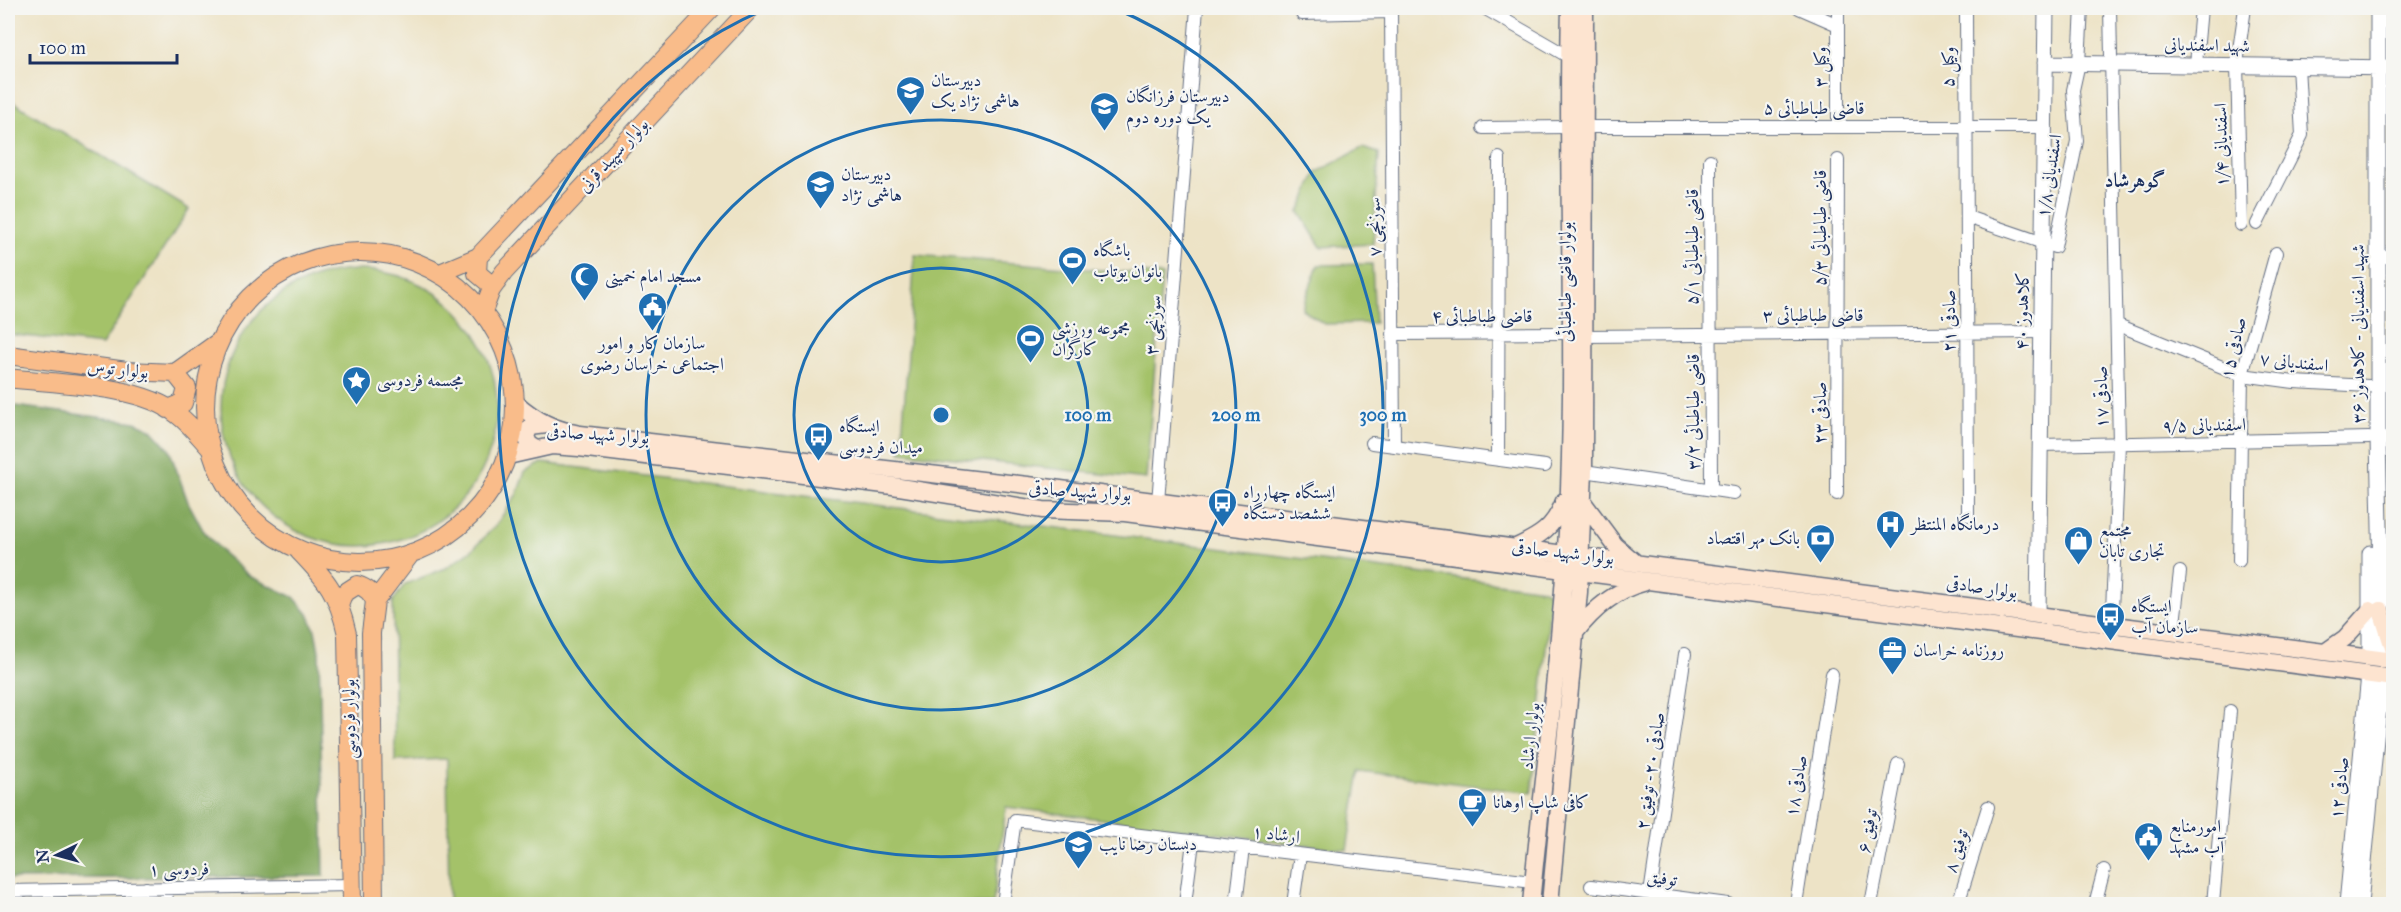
<svg xmlns="http://www.w3.org/2000/svg" width="2401" height="912" font-family="'IM FELL Great Primer',Amiri,serif">
<rect width="100%" height="100%" fill="#f6f6f2"/>
<filter id="ink" filterUnits="userSpaceOnUse"><feTurbulence type="fractalNoise" baseFrequency=".0167" numOctaves="2"/><feDisplacementMap in="SourceGraphic" scale="12" xChannelSelector="R" yChannelSelector="G"/><feConvolveMatrix kernelMatrix="1 2 1 2 8 2 1 2 1" color-interpolation-filters="sRGB"/></filter>
<filter id="wash" filterUnits="userSpaceOnUse"><feTurbulence type="fractalNoise" baseFrequency=".008" numOctaves="4" result="noise"/><feDisplacementMap in="SourceGraphic" scale="24" xChannelSelector="R" yChannelSelector="G"/><feGaussianBlur stdDeviation="1.35" result="paint"/><feColorMatrix in="noise" values="0 0 0 0 0 0 0 0 0 0 0 0 0 0 0 0 0 1.4 0 .05"/><feComposite in="paint" operator="in"/></filter>
<g filter="url(#wash)">
<rect width="100%" height="100%" fill="#ede3c6"/>
<path fill="#a4c269" stroke="#607864" stroke-width="1.5" d="M8,99L189,209L102,345L8,334Z
M1362,148L1379,153L1373,244L1321,247L1299,212L1317,172Z
M915,255L1162,275L1146,479L901,452Z
M1372,264L1375,323L1324,324L1302,309L1318,265Z
M221 408a138 138 0 1 1 276 0a138 138 0 1 1-276 0Z
M542,463L1544,589L1551,595L1532,793L1360,771L1347,850L1006,807L993,904H449L447,759L395,761L393,601L405,584L446,568L473,549L496,525L517,494L525,472Z"/>
<path fill="#83a85d" stroke="#4f6c5e" stroke-width="1.5" d="M8,405L135,422L151,429L169,449L188,502L203,530L223,553L251,577L294,597L308,614L315,630L319,651L324,876L8,879Z"/>
</g>
<g filter="url(#ink)">
<g fill="none" stroke-linecap="round" stroke-linejoin="round">
<defs>
<path id="minor" d="M1302,8V14L1391,12
M1391,8L1394,446
M1484,8L1569,57
M1799,8L1838,25
M1838,8V127
M1966,8L1968,515
M2110,8L2119,444L2112,611
M2196,64L2201,8
M1583,127H2044
M1483,128L1568,127
M1710,160L1711,490
M1967,217L2055,247L2077,141L2073,90L2079,63L2082,8
M2257,224L2302,135L2298,66
M2241,225L2237,64L2245,8
M2377,255L2394,259
M2118,325L2242,375L2294,382L2369,386
M1393,334L1571,333
M1585,336L2042,332
M2378,439H2394
M1372,443L1545,466
M2040,445L2369,438
M1498,460L1499,158
M1584,471L1734,493
M1837,494L1838,160
M1158,502L1197,8
M2239,561L2242,375L2276,253
M2173,632L2180,572
M1591,886L1728,904
M146,888L152,904
M8,891L352,885
M1650,894L1685,654
M164,904L169,888
M1003,904L1015,820L1533,882
M1185,904L1193,842
M1236,904L1243,848
M1293,904L1300,855
M1796,904L1832,674
M1871,904L1898,764
M1958,904L1988,807
M2095,904L2104,870
M2213,904L2230,711"/>
<path id="tertiary" d="M2378,8V439L2383,660
M2045,63L2394,68
M2370,553V658
M2038,614L2046,8
M2347,904L2369,675
M2360,904L2382,677"/>
<path id="secondary" d="M516,403C537,421 553,429 580,434L1045,487L2394,661
M537,449L529,444L526,436L530,427L547,425
M508,456L552,446L579,448L893,486L1043,510L1125,513L2394,678
M1583,502L1615,545L1636,563
M1514,548C1540,536 1554,528 1564,501
M2381,610L2394,651
M1574,634C1592,611 1614,590 1643,583
M2325,652L2345,638L2370,610
M1531,904C1544,766 1564,628 1569,489C1575,328 1566,168 1570,8
M1550,904L1579,592L1584,471L1585,8"/>
<path id="primary" d="M205 407a155 155 0 1 1 310 0a155 155 0 1 1-310 0Z
M478,257L477,273L489,283L497,282
M440,273L478,257L712,8
M484,309L491,290L504,272L751,8
M8,355L127,371L175,373L220,341
M8,378C56,384 140,384 178,415C190,424 200,437 210,448
M168,409L183,403L187,388L175,373
M299,551C327,580 338,593 347,634L352,904
M340,602L343,594L357,585C367,588 371,592 375,601
M374,904L371,633L375,601L409,556"/>
</defs>
<use href="#minor" stroke="#646e82" stroke-width="14"/>
<use href="#tertiary" stroke="#646e82" stroke-width="17"/>
<use href="#secondary" stroke="#646e82" stroke-width="19"/>
<use href="#primary" stroke="#646e82" stroke-width="20"/>
<use href="#minor" stroke="#fff" stroke-width="12"/>
<use href="#tertiary" stroke="#fff" stroke-width="15"/>
<use href="#secondary" stroke="#fde4d0" stroke-width="16"/>
<use href="#primary" stroke="#f9bc8a" stroke-width="18"/>
</g>
</g>
<g fill="none" stroke="#1f6fb2" stroke-width="3">
<circle cx="941" cy="415" r="147"/>
<circle cx="941" cy="415" r="295"/>
<path d="M1114 8A442 442 0 1 1 768 8"/>
</g>
<defs>
<symbol id="school-pin" viewBox="-11 -11 22 30"><path d="M0 17L-7.5 6A9.5 9.5 0 1 1 7.5 6Z" fill="#1f6fb2" stroke="#f6f6f2"/><path d="M0-5L7-2L0 1L-7-2ZM-4 1L0 2.5L4 1V4Q0 6-4 4Z" fill="#fff"/></symbol>
<symbol id="stadium-pin" viewBox="-11 -11 22 30"><path d="M0 17L-7.5 6A9.5 9.5 0 1 1 7.5 6Z" fill="#1f6fb2" stroke="#f6f6f2"/><path d="M0-5a6.5 5 0 1 0 0 10a6.5 5 0 1 0 0-10ZM-3.5-1.8h7v3.6h-7Z" fill="#fff"/></symbol>
<symbol id="mosque-pin" viewBox="-11 -11 22 30"><path d="M0 17L-7.5 6A9.5 9.5 0 1 1 7.5 6Z" fill="#1f6fb2" stroke="#f6f6f2"/><path d="M3.5-4.9A6 6 0 1 0 3.5 4.9A5 5 0 1 1 3.5-4.9Z" fill="#fff"/></symbol>
<symbol id="civic-pin" viewBox="-11 -11 22 30"><path d="M0 17L-7.5 6A9.5 9.5 0 1 1 7.5 6Z" fill="#1f6fb2" stroke="#f6f6f2"/><path d="M-.6-6.5H3V-4.5H.6V-3L4-1V1h2V6H-6V1h2V-1L-.6-3ZM-1.2 2.5V6h2.4V2.5Z" fill="#fff"/></symbol>
<symbol id="sight-pin" viewBox="-11 -11 22 30"><path d="M0 17L-7.5 6A9.5 9.5 0 1 1 7.5 6Z" fill="#1f6fb2" stroke="#f6f6f2"/><path d="M0-6L1.8-2.2L6-1.7L2.9 1.2L3.7 5.4L0 3.3L-3.7 5.4L-2.9 1.2L-6-1.7L-1.8-2.2Z" fill="#fff"/></symbol>
<symbol id="bus-pin" viewBox="-11 -11 22 30"><path d="M0 17L-7.5 6A9.5 9.5 0 1 1 7.5 6Z" fill="#1f6fb2" stroke="#f6f6f2"/><path d="M-5-6H5V4H4V6H2V4H-2V6H-4V4H-5ZM-3.5-4V0h7V-4ZM-3.5 1.2v1.5H-2V1.2ZM2 1.2v1.5H3.5V1.2Z" fill="#fff"/></symbol>
<symbol id="hospital-pin" viewBox="-11 -11 22 30"><path d="M0 17L-7.5 6A9.5 9.5 0 1 1 7.5 6Z" fill="#1f6fb2" stroke="#f6f6f2"/><path d="M-5-5h3v3.5h4V-5h3V5h-3V1.5h-4V5h-3Z" fill="#fff"/></symbol>
<symbol id="bank-pin" viewBox="-11 -11 22 30"><path d="M0 17L-7.5 6A9.5 9.5 0 1 1 7.5 6Z" fill="#1f6fb2" stroke="#f6f6f2"/><path d="M-6-4H6V4H-6ZM0-2.3a2.3 2.3 0 1 0 0 4.6a2.3 2.3 0 1 0 0-4.6Z" fill="#fff"/></symbol>
<symbol id="shop-pin" viewBox="-11 -11 22 30"><path d="M0 17L-7.5 6A9.5 9.5 0 1 1 7.5 6Z" fill="#1f6fb2" stroke="#f6f6f2"/><path d="M-5-2.5h2.3a2.7 3.5 0 0 1 5.4 0H5L5.5 6h-11ZM-1.5-2.5h3a1.5 2.3 0 0 0-3 0Z" fill="#fff"/></symbol>
<symbol id="office-pin" viewBox="-11 -11 22 30"><path d="M0 17L-7.5 6A9.5 9.5 0 1 1 7.5 6Z" fill="#1f6fb2" stroke="#f6f6f2"/><path d="M-6-3h4V-5.5h4V-3h4V5H-6ZM-1-4.5V-3h2v-1.5ZM-6 0V1H6V0Z" fill="#fff"/></symbol>
<symbol id="cafe-pin" viewBox="-11 -11 22 30"><path d="M0 17L-7.5 6A9.5 9.5 0 1 1 7.5 6Z" fill="#1f6fb2" stroke="#f6f6f2"/><path d="M-5.5-4.5H6V0H3Q3 3.5 0 3.5H-2.5Q-5.5 3.5-5.5 0ZM3-3.2v2h1.7v-2ZM-6 4.5H4V6H-6Z" fill="#fff"/></symbol>
</defs>
<g fill-rule="evenodd">
<use href="#school-pin" x="894" y="74" width="33" height="45"/>
<use href="#school-pin" x="1088" y="90" width="33" height="45"/>
<use href="#school-pin" x="804" y="168" width="33" height="45"/>
<use href="#stadium-pin" x="1056" y="244" width="33" height="45"/>
<use href="#mosque-pin" x="568" y="260" width="33" height="45"/>
<use href="#civic-pin" x="636" y="290" width="33" height="45"/>
<use href="#stadium-pin" x="1014" y="322" width="33" height="45"/>
<use href="#sight-pin" x="340" y="364" width="33" height="45"/>
<use href="#bus-pin" x="802" y="420" width="33" height="45"/>
<use href="#bus-pin" x="1206" y="486" width="33" height="45"/>
<use href="#hospital-pin" x="1874" y="508" width="33" height="45"/>
<use href="#bank-pin" x="1804" y="522" width="33" height="45"/>
<use href="#shop-pin" x="2062" y="524" width="33" height="45"/>
<use href="#bus-pin" x="2094" y="600" width="33" height="45"/>
<use href="#office-pin" x="1876" y="634" width="33" height="45"/>
<use href="#cafe-pin" x="1456" y="786" width="33" height="45"/>
<use href="#civic-pin" x="2132" y="820" width="33" height="45"/>
<use href="#school-pin" x="1062" y="828" width="33" height="45"/>
</g>
<g text-anchor="middle" stroke-width="4.5" stroke-linejoin="round" paint-order="stroke">
<g font-size="18" fill="#1b2f5e" stroke="#f6f6f2">
<text transform="translate(2207 45) rotate(1)" y="6">شهید اسفندیانی</text>
<text transform="translate(1820 67) rotate(-90)" y="6">وکيل ۳</text>
<text transform="translate(1948 67) rotate(-90)" y="6">وکيل ۵</text>
<text x="1814" y="114">قاضی طباطبائی ۵</text>
<text transform="translate(2221 145) rotate(-91)" y="6">اسفندیانی ۱/۴</text>
<text transform="translate(613 155) rotate(-47)" y="6">بولوار سپهبد قرنی</text>
<text transform="translate(2049 176) rotate(-81)" y="6">اسفندیانی ۱/۸</text>
<text transform="translate(1374 227) rotate(-90)" y="6">سوزنچی ۷</text>
<text transform="translate(1820 228) rotate(-90)" y="6">قاضی طباطبائی ۵/۳</text>
<text transform="translate(1692 247) rotate(-90)" y="6">قاضی طباطبائی ۵/۱</text>
<text transform="translate(1565 282) rotate(-90)" y="6">بولوار قاضی طباطبائی</text>
<text transform="translate(2022 311) rotate(-89)" y="6">کلاهدوز ۴۰</text>
<text x="1813" y="321">قاضی طباطبائی ۳</text>
<text x="1482" y="322">قاضی طباطبائی ۴</text>
<text transform="translate(1949 321) rotate(-90)" y="6">صادقی ۲۱</text>
<text transform="translate(1153 325) rotate(-86)" y="6">سوزنچی ۳</text>
<text transform="translate(2358 334) rotate(-90)" y="6">شهید اسفندیانی - کلاهدوز ۳۶</text>
<text transform="translate(2233 348) rotate(-77)" y="6">صادقی ۱۵</text>
<text transform="translate(2294 362) rotate(6)" y="6">اسفندیانی ۷</text>
<text transform="translate(118 369) rotate(6)" y="6">بولوار توس</text>
<text transform="translate(2101 397) rotate(-91)" y="6">صادقی ۱۷</text>
<text transform="translate(1693 412) rotate(-90)" y="6">قاضی طباطبائی ۳/۲</text>
<text transform="translate(1820 413) rotate(-90)" y="6">صادقی ۲۳</text>
<text transform="translate(2204 425) rotate(-1)" y="6">اسفندیانی ۹/۵</text>
<text transform="translate(598 434) rotate(4)" y="6">بولوار شهید صادقی</text>
<text transform="translate(1080 491) rotate(4)" y="6">بولوار شهید صادقی</text>
<text transform="translate(1563 552) rotate(7)" y="6">بولوار شهید صادقی</text>
<text transform="translate(1982 587) rotate(8)" y="6">بولوار صادقی</text>
<text transform="translate(349 719) rotate(-91)" y="6">بولوار فردوسی</text>
<text transform="translate(1530 736) rotate(-84)" y="6">بولوار ارشاد</text>
<text transform="translate(1650 771) rotate(-82)" y="6">صادقی ۲۰- توفیق ۲</text>
<text transform="translate(1796 786) rotate(-81)" y="6">صادقی ۱۸</text>
<text transform="translate(2339 788) rotate(-84)" y="6">صادقی ۱۲</text>
<text transform="translate(1867 831) rotate(-79)" y="6">توفیق ۶</text>
<text transform="translate(1276 834) rotate(7)" y="6">ارشاد ۱</text>
<text transform="translate(1956 851) rotate(-73)" y="6">توفیق ۸</text>
<text transform="translate(179 869) rotate(-1)" y="6">فردوسی ۱</text>
<text transform="translate(1662 878) rotate(7)" y="6">توفیق</text>
</g>
<g font-size="18" fill="#1b2f5e" stroke="#f6f6f2" text-anchor="start">
<text x="931" y="86">دبیرستان<tspan x="931" dy="21">هاشمی نژاد یک</tspan></text>
<text x="1126" y="102">دبیرستان فرزانگان<tspan x="1126" dy="21">یک دوره دوم</tspan></text>
<text x="841" y="180">دبیرستان<tspan x="841" dy="21">هاشمی نژاد</tspan></text>
<text x="1093" y="256">باشگاه<tspan x="1093" dy="21">بانوان یوتاب</tspan></text>
<text x="605" y="282">مسجد امام خمینی</text>
<text x="1052" y="334">مجموعه ورزشی<tspan x="1052" dy="21">کارگران</tspan></text>
<text x="652" y="349" text-anchor="middle">سازمان کار و امور<tspan x="652" dy="21">اجتماعی خراسان رضوی</tspan></text>
<text x="377" y="386">مجسمه فردوسی</text>
<text x="839" y="432">ایستگاه<tspan x="839" dy="21">میدان فردوسی</tspan></text>
<text x="1243" y="498">ایستگاه چهارراه<tspan x="1243" dy="21">ششصد دستگاه</tspan></text>
<text x="1911" y="530">درمانگاه المنتظر</text>
<text x="2099" y="536">مجتمع<tspan x="2099" dy="21">تجاری تابان</tspan></text>
<text x="1800" y="544" text-anchor="end">بانک مهر اقتصاد</text>
<text x="2131" y="612">ایستگاه<tspan x="2131" dy="21">سازمان آب</tspan></text>
<text x="1913" y="656">روزنامه خراسان</text>
<text x="1493" y="808">کافی شاپ اوهانا</text>
<text x="2169" y="832">امورمنابع<tspan x="2169" dy="21">آب مشهد</tspan></text>
<text x="1099" y="850">دبستان رضا نایب</text>
</g>
<g font-size="20" font-weight="bold" fill="#1b2f5e" stroke="#f6f6f2">
<text x="2135" y="187">گوهرشاد</text>
</g>
</g>
<circle cx="941" cy="415" r="9" fill="#1f6fb2" stroke="#f6f6f2" stroke-width="3"/>
<g font-size="18" text-anchor="middle" font-weight="bold" fill="#1f6fb2" stroke="#f6f6f2" stroke-width="4.5" stroke-linejoin="round" paint-order="stroke">
<text x="1088" y="421">100 m</text>
<text x="1236" y="421">200 m</text>
<text x="1383" y="421">300 m</text>
</g>
<rect width="2401" height="912" fill="none" stroke="#f6f6f2" stroke-width="30"/>
<g transform="translate(57 855) rotate(265)" stroke="#f6f6f2" stroke-width="4.5" paint-order="stroke">
<path d="M0-4.5L10 22L0 15L-10 22Z" fill="#1b2f5e"/>
<text y="-9" font-size="16" font-weight="bold" text-anchor="middle" fill="#1b2f5e">N</text>
</g>
<path d="M30 54v9h147v-9" fill="none" stroke="#1b2f5e" stroke-width="3"/>
<text x="39" y="54" font-size="18" fill="#1b2f5e" stroke="#f6f6f2" stroke-width="4.5" paint-order="stroke">100 m</text>
</svg>
